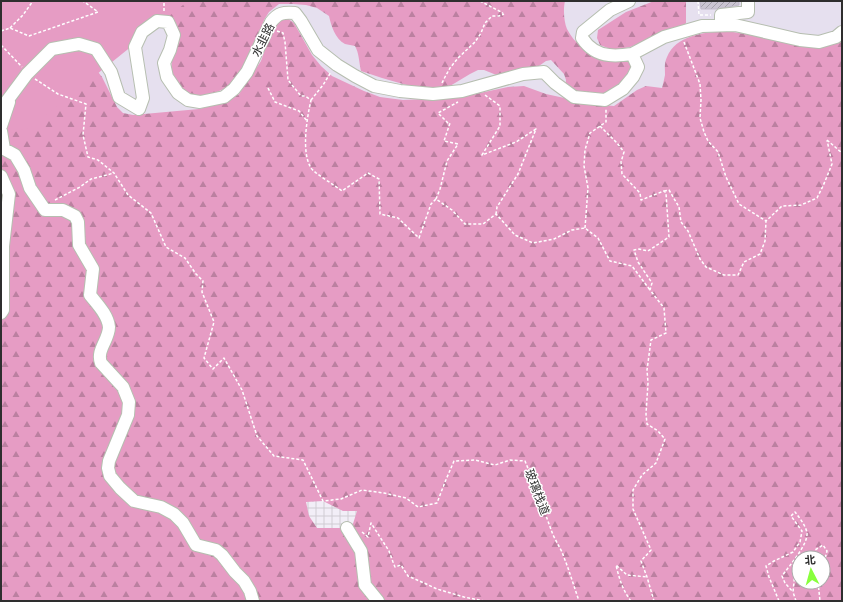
<svg xmlns="http://www.w3.org/2000/svg" width="843" height="602" font-family="Raleway,'Noto Sans SC',sans-serif">
<defs>
<pattern id="forest-firs" width="22" height="20" patternUnits="userSpaceOnUse"><rect width="22" height="20" fill="#e69cc4"/><path d="M5 1l3.5 6h-7zM16 11l3.5 6h-7z" fill="#bb80a0"/></pattern>
<pattern id="plaza-grid" width="8" height="8" patternUnits="userSpaceOnUse"><rect width="8" height="8" fill="#f2eef7"/><path d="M0 4h8M4 0v8" fill="none" stroke="#d0ccd4"/></pattern>
<pattern id="building-hatch" width="6" height="6" patternUnits="userSpaceOnUse"><rect width="6" height="6" fill="#cac4d2"/><path d="M-1 1l2-2M0 6l6-6M5 7l2-2" fill="none" stroke="#a4a0ab"/></pattern>
</defs>
<rect width="100%" height="100%" fill="#e6e0ef"/>
<path fill="url(#forest-firs)" fill-rule="evenodd" d="M1,1H565C563,9 564,22 567,29C574,43 588,54 602,59C606,60 611,61 615,61C619,62 626,60 630,63C631,63 633,67 634,68L620,85L608,94L571,95L565,91L566,80L564,74L551,60L546,61L536,68L499,76L484,70H478L470,74L450,86L437,88H417L382,78L361,71C359,62 359,53 355,46C352,45 348,45 345,44C335,39 331,25 329,16L317,8L306,5L293,4H279L269,12L264,20L252,55L245,70L228,87L208,96L195,97L186,94L178,83L171,71L172,60L176,49L178,37L177,25L172,18Z
M654,1H686V23L680,29L630,47L613,50L600,45L597,38L598,30L626,12Z
M287,18L294,23L312,55L321,66L332,76L364,91L380,97L403,100L451,98L475,94L508,87L524,86L546,94L592,104L614,106L637,90L646,86L662,88C663,84 664,80 665,75C665,69 664,63 667,57C677,33 711,31 733,32L809,44H829L842,42V601H1V132L95,68L102,77L117,107L123,113L133,115L199,109L229,101L239,94L261,61L273,26L278,21ZM799,558H823V582H799Z"/>
<path fill="#e69cc4" d="M1,1H188L31,127L1,136Z"/>
<path fill="url(#plaza-grid)" d="M323,501L343,511H357L352,527L347,528H317L309,516L306,502Z"/>
<path fill="url(#building-hatch)" stroke="#c1b9cb" d="M700,1H739V5L717,9H701Z"/>
<g fill="none" stroke-linecap="round" stroke-linejoin="round">
<defs>
<path id="minor" d="M721,25V15L748,12V1
M632,54L664,37L702,26L735,25L800,40L819,42L836,37L842,32
M1,109L27,74L52,49L79,44L96,49L111,72L119,97L139,109L143,98L135,47L142,32L157,21L168,22L174,35L170,50L164,63L167,77L178,93L188,100L200,102L224,97L234,89L247,72L271,22C278,13 283,12 295,13L301,21L318,50L337,65L355,76L374,86L400,91L433,94L462,91L523,74L544,72L555,83L574,97L605,100L623,89L633,77L638,67L632,54C625,55 616,56 609,55C597,54 588,47 582,38L583,32L610,10L629,1
M1,126L9,102
M1,131L4,149L15,155L24,170L30,188L45,210H63L75,216L78,222L79,245L93,269L90,295C97,304 108,315 109,327C109,340 96,350 101,363L123,387L129,402L128,415L109,461L108,468L110,476L120,488L134,501L161,507L174,514L183,523L196,545L216,550L222,555L235,572L244,581L250,591L253,601
M1,176L9,194L3,246V310L1,313
M347,528L361,551L365,585L378,601"/>
</defs>
<use href="#minor" stroke="#b6beb0" stroke-width="14"/>
<path stroke="#fff" stroke-width="1.5" stroke-dasharray="3 2" stroke-linecap="butt" d="M480,1L503,13
M698,1L699,15H711
M164,11V1
M10,28L23,15L33,1
M1,31L10,28L29,36L98,12L83,1
M277,31L283,33L285,42L288,80L301,96H305L311,100C307,118 301,152 311,168C314,173 336,186 342,191L368,173L379,179L380,214L398,218L419,238L431,204L436,199L452,210L465,224H483L496,214L515,235L533,243L554,239L572,230L585,228L598,238L610,261L632,266L650,290
M684,42L700,84L701,100L700,118L704,132L708,141L718,152L726,177L739,204L766,221
M1,45L22,67
M35,79L58,94L86,104L83,135L88,157L98,160L114,173L128,195L151,213L166,247L185,258L196,274L203,281L202,292L214,322L204,358L213,369L224,358L242,390L257,436L274,456L303,460L323,501L341,499L362,490L384,493L406,498L418,507L437,503L445,482L454,461L475,460L495,465L510,460L525,461L536,488L553,535L562,552L568,568L579,601
M442,83L445,77L450,68L458,58L475,42L481,33L485,23L492,16H499L504,14
M268,88L275,102L299,111L307,121
M485,95L500,106V126L482,155L516,142L536,129L518,174L497,207L496,214
M311,100L323,85L331,72
M600,126L617,143L624,152L621,162L622,174L640,193L641,200L664,191L666,193L669,237L648,251L639,249L634,250L638,262L652,283L650,290L664,308L666,333L651,340L647,370L648,383L646,414L647,424L658,431L665,439L656,463L642,475L633,490V509L651,550L641,561L647,577L654,601
M827,140L842,153
M664,191L669,190L679,207L681,222L688,231L700,259L706,267L724,275H738L744,262L760,254L765,241L766,221L782,206L801,205L817,198L823,186L828,174L832,164L827,140
M436,199L440,189L447,161L458,144L444,141L450,123H448L438,113L458,102
M55,200L80,187L91,179L114,173
M585,228L588,188L584,166L585,150L590,133L606,122V108
M362,532L368,537L371,523L389,551L393,562L395,567L401,565L408,576L424,583L437,589L464,597L484,601
M811,558L813,557L815,550L823,545L827,551L823,566
M818,582L820,601
M631,601C623,591 619,578 616,565L627,575L647,577
M779,601L769,577L766,566L774,561L793,552L800,542L802,531L791,516L795,512C799,517 806,526 807,533C808,545 789,566 782,576L785,583L793,592
M796,601L793,592L795,572L799,568"/>
<use href="#minor" stroke="#fff" stroke-width="12"/>
</g>
<g text-anchor="middle" stroke-width="3" stroke-linejoin="round" paint-order="stroke">
<g font-size="12" fill="#2e2e2e" stroke="#fff">
<text transform="translate(263 40) rotate(-63)" y="4">水韭路</text>
<text transform="translate(537 492) rotate(69)" y="4">玻璃栈道</text>
</g>
</g>
<rect width="843" height="602" fill="none" stroke="#2e2e2e" stroke-width="4"/>
<g transform="translate(811 570) rotate(354)"><circle r="19" fill="#ffffff" stroke="#ababab"/>
<path d="M0-3L7 15L0 10L-7 15Z" fill="#89ff3d"/>
<text y="-6" font-size="11" font-weight="bold" text-anchor="middle" fill="#2e2e2e">北</text>
</g>
</svg>
